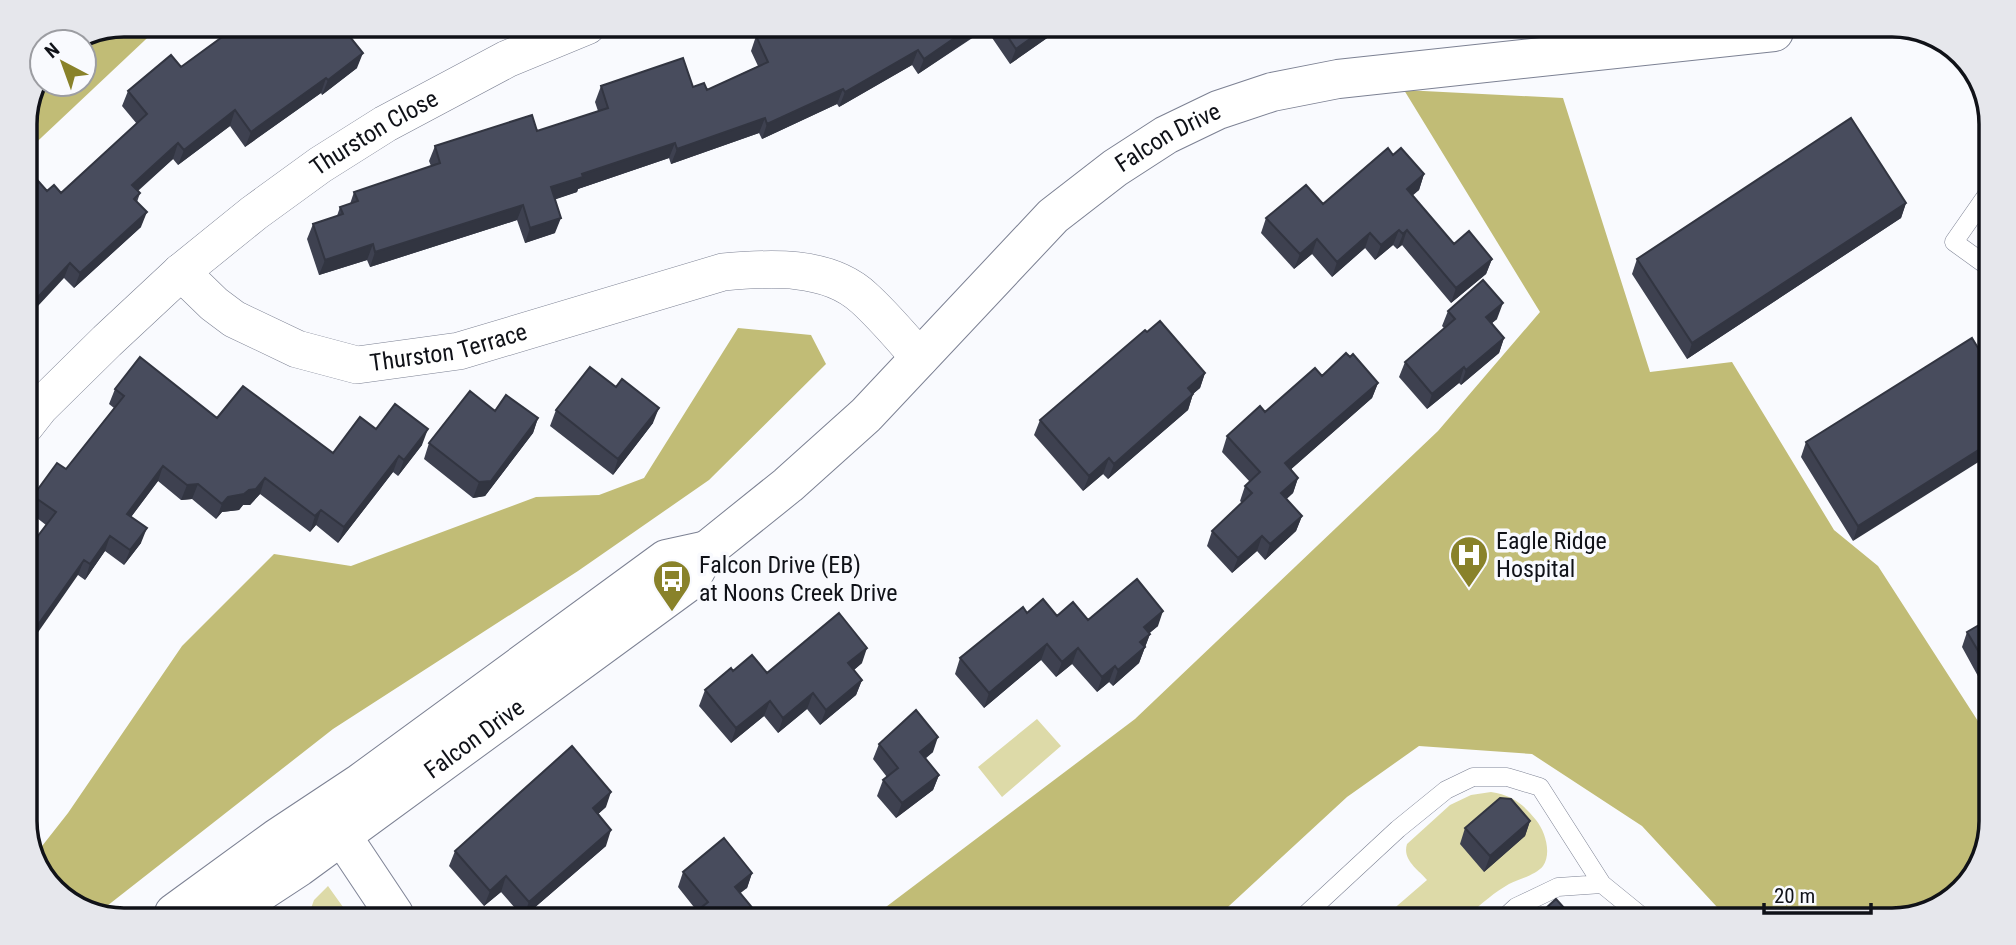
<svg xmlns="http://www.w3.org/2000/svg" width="2016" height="945" font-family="'Roboto Condensed',sans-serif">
<rect width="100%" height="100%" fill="#f9fafe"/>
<path fill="#dddaa8" d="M1037,719L1061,746L1002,797L978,767Z
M1491,792C1512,795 1523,804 1536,820C1545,831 1552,853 1543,866C1536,875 1519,879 1509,884C1495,892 1482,903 1470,914L1454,912L1446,919L1383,918L1427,880C1418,869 1402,860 1407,844L1450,805L1471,795Z
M328,886L348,914H309L314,900Z"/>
<path fill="#c1bc76" d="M124,25H161L25,153V118L42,80V84H84V42H81Z
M1404,90L1563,98L1650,372L1732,362L1834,530L1878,566L1985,732L1984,860L1948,904L1893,920H1729L1642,826L1532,754L1419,746L1347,797L1216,918L874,916L1135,719L1438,431L1540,312Z
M738,328L811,335L826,364L709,480L578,571L333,729L98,913H85L45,881L35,855L68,813L182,646L274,554L351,566L536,497L599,495L644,478Z"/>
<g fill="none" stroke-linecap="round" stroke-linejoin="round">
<defs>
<path id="lane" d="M1990,268L1954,242L1991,189
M1302,918L1398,829L1446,790L1473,777H1507L1540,787L1602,884L1645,919
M1503,919L1516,907L1558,887L1602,884"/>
<g id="street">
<path id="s1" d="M181,272L214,304L234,319L297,349L357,365L459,351L723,272C768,268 828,264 864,298C884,316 902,338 920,358"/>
<path id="s2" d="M25,426L40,407L107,341L181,272L254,213L320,165L385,124L507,59L587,26"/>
</g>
<g id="secondary">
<path d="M328,815L394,914"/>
<path d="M174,913L277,838L360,783L666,559L707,550"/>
<path id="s3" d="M229,913L299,867L690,581L707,550L788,485L866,415L1053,216L1115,168L1166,135L1218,110L1272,92L1338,79L1774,32"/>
</g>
</defs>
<use href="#lane" stroke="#7c8193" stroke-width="19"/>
<use href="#street" stroke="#7c8193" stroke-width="38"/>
<use href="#secondary" stroke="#7c8193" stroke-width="40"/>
<use href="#lane" stroke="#fff" stroke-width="18"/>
<use href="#street" stroke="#fff" stroke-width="37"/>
<use href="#secondary" stroke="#fff" stroke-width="38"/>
</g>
<path fill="#3e4150" d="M224,25L368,26L351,38L357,68L322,95L321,93L245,147L230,126L178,165L173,159L138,191L140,193L137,202L141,227L74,288L64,278L47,191L61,193L137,124L122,106L128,91L181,67L222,37L221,34Z
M775,27L1060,29L1010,64L986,29L918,74L912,65L839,107L837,104L762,139L759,133L671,164L669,158L578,189L577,192L555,199V233L525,243L517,220L370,267L367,260L319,275L307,239L313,224L337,216L340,207L350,204L354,192L431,166L429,161L435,146L537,131L598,111L595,102L601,86L693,87L707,90L758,66L751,51L756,36Z
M1393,155L1424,174L1419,190L1412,195L1454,244L1492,259L1486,274L1451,303L1402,245L1397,249L1393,245L1375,260L1365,248L1332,277L1312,254L1294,269L1261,233L1266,218L1323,204Z
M1906,203L1901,218L1687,359L1632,274L1637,259Z
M1448,311L1497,319L1492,323L1504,338L1499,353L1461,385L1459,383L1427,409L1399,377L1405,362L1444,328L1442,326Z
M1972,338L1853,541L1801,457L1806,442Z
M1205,373L1200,388L1193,394L1188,410L1108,479L1103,474L1083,491L1034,435L1040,420Z
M1322,376L1378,383L1372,398L1291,469L1298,478L1293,493L1286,499L1302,516L1296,531L1265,560L1257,551L1232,573L1207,546L1212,531L1242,503L1240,501L1245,486L1250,482L1222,452L1227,436Z
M115,389L217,418L333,453L376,429L422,445L398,476L393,472L338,543L316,525L310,532L260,494L250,505H243L239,510L222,512L216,519L192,499L181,500L158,481L131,517L141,543L124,565L105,551L85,580L78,575L46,525L28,511L33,496L66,469L114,408L109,404Z
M556,410L653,423L613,475L550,426Z
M538,418L533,433L485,496L473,498L424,459L429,443Z
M1027,613L1088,620L1158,626L1149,633L1150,634L1139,663L1113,686L1109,682L1097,692L1072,664L1056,677L1041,660L984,708L955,674L960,658Z
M1986,621L1985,689L1962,647L1967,632Z
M862,663L854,670L862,680L856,695L820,725L807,709L778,733L764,716L731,743L699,706L705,690L733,671L767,673Z
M879,744L933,752L925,759L939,775L933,790L896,818L877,796L883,780L887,777L873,759Z
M606,807L598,814L606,846L526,915H521L501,892L484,906L449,866L455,851Z
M1530,821L1525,836L1484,872L1460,844L1465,828Z
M683,872L752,873L747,888L697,911L678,887Z"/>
<path fill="#323541" d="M354,25L368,26L341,47L346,32Z
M969,28H986L918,74L924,59Z
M1045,28L1060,29L1010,64L1016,49Z
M918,50L912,65L839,107L845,92Z
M363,53L357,68L322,95L328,80Z
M326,78L321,93L245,147L251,132Z
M843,89L837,104L762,139L767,124Z
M235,110L230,126L178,165L184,150Z
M765,118L759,133L671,164L677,149Z
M178,143L173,159L127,200L132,185Z
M675,143L669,158L578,189L577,192L545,203L551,187L582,174Z
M1424,174L1419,190L1402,205L1407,189Z
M1906,203L1901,218L1687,359L1692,343Z
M523,205L517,220L370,267L375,252Z
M147,212L141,227L74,288L80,273Z
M561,218L555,233L525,243L530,228Z
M1399,230L1393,245L1375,260L1381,245Z
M1407,230L1402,245L1397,249L1403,234Z
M1370,233L1365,248L1332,277L1337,262Z
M1317,239L1312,254L1294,269L1300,254Z
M373,244L367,260L319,275L325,260Z
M1492,259L1486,274L1451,303L1456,288Z
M70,263L64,278L25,320V311Z
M1503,303L1497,319L1481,332L1486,317Z
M1504,338L1499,353L1461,385L1466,370Z
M1464,367L1459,383L1427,409L1432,394Z
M1205,373L1200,388L1182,403L1188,388Z
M1378,383L1372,398L1280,479L1285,463Z
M1193,394L1188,410L1108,479L1114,464Z
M659,408L653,423L613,475L618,459Z
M538,418L533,433L485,496L473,498L479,482Z
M428,429L422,445L398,476L404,460Z
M1988,444V456L1853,541L1858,526Z
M399,456L393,472L338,543L344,527Z
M1109,458L1103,474L1083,491L1089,476Z
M163,466L158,481L122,529L127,514Z
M265,478L260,494L250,505H243L239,510L222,512L216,519L222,504L228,497L249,490Z
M1298,478L1293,493L1276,509L1281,493Z
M198,484L192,499L181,500L187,485Z
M321,510L316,525L310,532L315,516Z
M1302,516L1296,531L1265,560L1270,544Z
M147,528L141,543L124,565L130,550Z
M110,536L105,551L85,580L90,564Z
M1262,536L1257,551L1232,573L1238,558Z
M84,560L78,575L25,651V643Z
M1163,611L1158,626L1138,643L1144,627Z
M1150,634L1139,663L1113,686L1118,670L1140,642Z
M1047,644L1041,660L984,708L989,693Z
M867,648L862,663L843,679L848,663Z
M1078,648L1072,664L1056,677L1062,662Z
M1115,666L1109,682L1097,692L1102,677Z
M862,680L856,695L820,725L826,710Z
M813,693L807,709L778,733L783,718Z
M770,701L764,716L731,743L736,728Z
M938,737L933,752L914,767L920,752Z
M939,775L933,790L896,818L902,803Z
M611,792L606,807L587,824L593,808Z
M1530,821L1525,836L1484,872L1490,856Z
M611,830L606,846L526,915H524L529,902Z
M752,873L747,888L729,902L735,887Z
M506,876L501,892L484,906L490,891Z"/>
<path fill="#484c5d" stroke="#323541" stroke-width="2" d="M230,25H354L346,32L363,53L328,80L326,78L251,132L235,110L184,150L178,143L132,185L140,193L134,199L147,212L80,273L70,263L25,311V181L32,174L47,191L54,185L61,193L147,114L128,91L171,55L181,67L233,29Z
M775,27L969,28L924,59L918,50L845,92L843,89L767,124L765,118L677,149L675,143L582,174L583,177L551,187L561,218L530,228L523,205L375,252L373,244L325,260L313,224L343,214L340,207L358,201L354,192L440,163L435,146L532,115L537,131L608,108L601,86L683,58L693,87L704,83L707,90L768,62L756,36Z
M1002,28H1045L1016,49Z
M1851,118L1906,203L1692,343L1637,259Z
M1388,148L1393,155L1401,148L1424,174L1407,189L1454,244L1469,231L1492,259L1456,288L1407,230L1403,234L1399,230L1381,245L1370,233L1337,262L1317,239L1300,254L1266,218L1306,185L1323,204Z
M1483,280L1503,303L1486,317L1504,338L1466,370L1464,367L1432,394L1405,362L1455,319L1448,311Z
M1160,321L1205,373L1188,388L1193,394L1114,464L1109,458L1089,476L1040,420L1145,330L1147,332Z
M1972,338L1989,366L1988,444L1858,526L1806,442Z
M1346,353L1350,357L1353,354L1378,383L1285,463L1298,478L1281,493L1302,516L1270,544L1262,536L1238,558L1212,531L1252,493L1245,486L1260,472L1227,436L1260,406L1265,412L1315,368L1322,376Z
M140,357L217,418L243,386L333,453L360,417L376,429L395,404L428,429L404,460L399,456L344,527L321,510L315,516L265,478L256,489L249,490L244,494L228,497L222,504L198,484L187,485L163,466L127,514L147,528L130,550L110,536L90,564L84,560L25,643V553L56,512L33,496L57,463L66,469L124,396L115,389Z
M590,367L616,387L622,379L659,408L618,459L556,410Z
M470,391L495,411L506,395L538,418L491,481L479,482L429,443Z
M1137,579L1163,611L1144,627L1150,634L1140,642L1145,647L1118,670L1115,666L1102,677L1078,648L1062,662L1047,644L989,693L960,658L1023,607L1027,613L1043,599L1057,616L1073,602L1088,620Z
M839,613L867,648L848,663L862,680L826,710L813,693L783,718L770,701L736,728L705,690L731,668L733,671L752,655L767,673Z
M1986,621V664L1967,632Z
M916,710L938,737L920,752L939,775L902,803L883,780L898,768L879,744Z
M572,746L611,792L593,808L611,830L529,902L506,876L490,891L455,851Z
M1500,798L1511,799L1530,821L1490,856L1465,828Z
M724,838L752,873L735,887L759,916L692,915L708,902L683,872Z
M1556,899L1574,919H1534Z"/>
<defs>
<symbol id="hospital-pin" viewBox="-11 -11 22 30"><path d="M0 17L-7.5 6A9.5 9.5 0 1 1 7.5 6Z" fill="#89822a" stroke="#f9fafe"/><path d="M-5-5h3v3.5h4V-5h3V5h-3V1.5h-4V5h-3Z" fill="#fff"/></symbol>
<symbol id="bus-pin" viewBox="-11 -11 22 30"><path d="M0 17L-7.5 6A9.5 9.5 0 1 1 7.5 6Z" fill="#89822a" stroke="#f9fafe"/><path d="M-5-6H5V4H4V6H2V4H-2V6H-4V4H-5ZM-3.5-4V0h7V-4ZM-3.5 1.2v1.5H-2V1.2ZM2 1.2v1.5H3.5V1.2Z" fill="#fff"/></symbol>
</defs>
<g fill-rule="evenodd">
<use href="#hospital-pin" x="1447" y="533" width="44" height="60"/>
<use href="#bus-pin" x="650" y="557" width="44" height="60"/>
</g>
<g text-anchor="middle" stroke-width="7" stroke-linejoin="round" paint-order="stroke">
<g font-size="24" fill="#101218" stroke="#f9fafe">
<text dy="8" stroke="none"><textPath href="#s2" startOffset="458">Thurston Close</textPath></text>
<text dy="8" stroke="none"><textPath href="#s3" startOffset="1225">Falcon Drive</textPath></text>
<text dy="8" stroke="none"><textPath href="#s1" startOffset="296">Thurston Terrace</textPath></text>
<text dy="8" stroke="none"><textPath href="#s3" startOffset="301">Falcon Drive</textPath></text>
</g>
<g font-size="24" fill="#101218" stroke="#f9fafe" text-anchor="start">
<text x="1496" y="549">Eagle Ridge<tspan x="1496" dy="28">Hospital</tspan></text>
<text x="699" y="573">Falcon Drive (EB)<tspan x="699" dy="28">at Noons Creek Drive</tspan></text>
</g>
</g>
<path d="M0 0H2016V945H0ZM124 37H1892A87 87 0 0 1 1979 124V821A87 87 0 0 1 1892 908H124A87 87 0 0 1 37 821V124A87 87 0 0 1 124 37Z" fill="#e6e7ec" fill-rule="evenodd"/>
<path fill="none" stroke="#101218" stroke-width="3.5" d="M124 37H1892A87 87 0 0 1 1979 124V821A87 87 0 0 1 1892 908H124A87 87 0 0 1 37 821V124A87 87 0 0 1 124 37Z"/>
<g transform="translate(63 63) rotate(319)"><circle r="33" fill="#f9fafe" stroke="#9c9da2" stroke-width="2"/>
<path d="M0-5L12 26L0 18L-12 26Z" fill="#89822a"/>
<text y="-10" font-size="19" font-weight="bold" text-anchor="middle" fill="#101218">N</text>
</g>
<path d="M1764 903v10h107v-10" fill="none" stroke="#101218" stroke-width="3.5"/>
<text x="1774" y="903" font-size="21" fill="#101218" stroke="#f9fafe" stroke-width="5" paint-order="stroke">20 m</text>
</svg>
